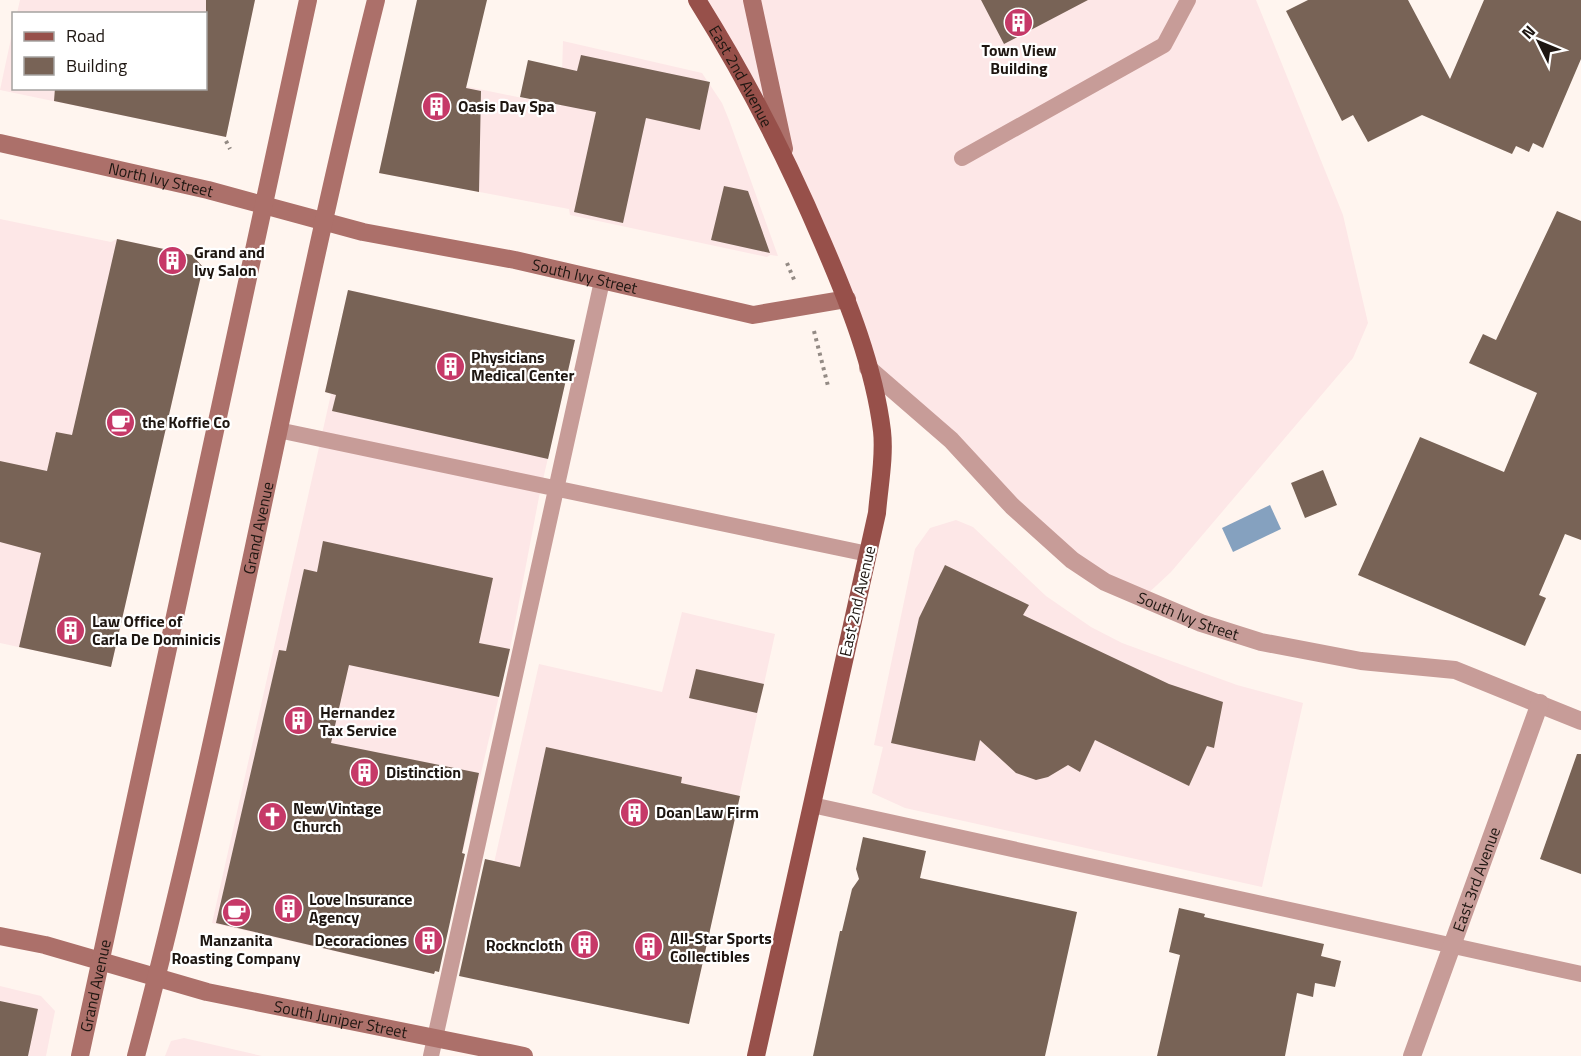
<svg xmlns="http://www.w3.org/2000/svg" width="1581" height="1056" font-family="'Titillium Web',sans-serif">
<rect width="100%" height="100%" fill="#fff5ef"/>
<path fill="#fde7e7" d="M20,0H255L226,137L0,90L13,29L14,88H206V14L17,13Z
M697,0H1256L1343,215L1368,323L1353,358L1171,572L1142,599L1105,582L868,368L847,299Z
M563,41L702,73L722,103L729,120L778,256L770,255L767,257L570,215L569,209L379,173L401,73L561,106Z
M0,219L111,242L117,239L192,255L203,267L111,667L0,643Z
M348,290L575,340L539,497L510,649L434,974L212,923L331,394L325,392Z
M956,520L973,527L1046,596L1091,627L1122,643L1237,685L1303,703L1262,887L905,808L872,793L883,747L874,745L915,549L930,528Z
M682,612L775,634L689,1024L468,978L539,664L662,692Z
M0,986L41,996L55,1011L46,1056H0Z
M184,1038L262,1056H165L171,1041Z"/>
<path fill="#85a1bf" d="M1270,505L1281,529L1233,552L1222,528Z"/>
<path fill="#786356" d="M206,0H255L226,137L54,101L55,88H206Z
M417,0H487L466,88L481,91L479,192L379,173Z
M981,0H1088L1004,44Z
M1308,0H1408L1450,79L1484,0H1581V59L1543,148L1533,143L1529,152L1516,146L1512,154L1422,115L1368,142L1353,115L1342,121L1286,11Z
M581,55L710,82L700,130L646,118L623,223L574,212L596,112L520,97L528,60L577,71Z
M724,186L748,191L770,253L711,240Z
M1557,211L1581,221V540L1565,534L1539,595L1546,598L1525,646L1358,575L1420,437L1504,472L1537,393L1469,363L1483,334L1496,340Z
M117,239L192,255L203,267L111,667L19,647L41,553L0,542V461L47,471L56,432L72,435Z
M348,290L575,340L548,459L332,411L336,395L325,392Z
M1323,470L1337,505L1305,518L1291,483Z
M323,541L493,578L479,643L510,649L499,697L349,665L331,743L479,773L462,853L465,854L439,972L435,971L434,974L216,923L279,650L286,651L304,569L317,572Z
M945,565L1029,605L1023,615L1169,684L1223,702L1214,748L1207,746L1189,786L1095,740L1080,772L1068,765L1048,777L1036,780L1016,773L980,740L975,761L891,743L919,618Z
M696,669L764,684L757,713L689,698Z
M546,747L682,777L681,783L740,796L689,1024L459,976L485,859L520,867Z
M1577,754H1581V874L1540,859Z
M863,837L926,851L920,878L1077,912L1045,1056H813L840,931H842L852,889L859,879L856,869Z
M1179,908L1205,914L1204,917L1324,944L1321,956L1341,961L1335,987L1315,983L1313,997L1297,993L1285,1056H1157L1180,955L1169,952Z
M0,1001L38,1009L28,1056H0Z"/>
<g fill="none" stroke-linecap="round" stroke-linejoin="round">
<path stroke="#938a84" stroke-width="4" stroke-dasharray="3 4.5" stroke-linecap="butt" d="M226,141L230,149
M787,263L795,282
M814,331L828,386"/>
<path stroke="#c79c98" stroke-width="16" d="M962,158L1164,45L1188,0
M278,430L868,554
M812,805L1581,974
M431,1056L602,281"/>
<g stroke="#c79c98" stroke-width="18">
<path id="s1" d="M868,368L951,440L1012,506L1072,560L1105,582L1201,623L1261,642L1361,661L1455,670L1581,721"/>
<path id="s2" d="M1412,1056L1540,703"/>
</g>
<g stroke="#ac706a" stroke-width="18">
<path d="M752,0L784,149"/>
<path id="s3" d="M0,143L208,190L363,232L515,260L753,315L847,299"/>
<path id="s4" d="M0,936L45,945L207,992L524,1056"/>
<path id="s5" d="M80,1056L308,0"/>
<path id="s6" d="M136,1056C229,707 288,350 376,0"/>
</g>
<path stroke="#97504a" stroke-width="18" id="s7" d="M697,0C746,78 786,156 822,241C848,301 874,366 882,431C885,457 879,487 877,513L756,1056"/>
</g>
<defs>
<symbol id="building-disc" viewBox="-11 -11 22 22"><circle r="9.5" fill="#c63968" stroke="#fff"/><path d="M-4-6H4V6H1V3H-1V6H-4ZM-2.5-4.3h1.7v1.8h-1.7ZM.8-4.3h1.7v1.8H.8ZM-2.5-1h1.7V.8h-1.7ZM.8-1h1.7V.8H.8Z" fill="#fff"/></symbol>
<symbol id="cafe-disc" viewBox="-11 -11 22 22"><circle r="9.5" fill="#c63968" stroke="#fff"/><path d="M-5.5-4.5H6V0H3Q3 3.5 0 3.5H-2.5Q-5.5 3.5-5.5 0ZM3-3.2v2h1.7v-2ZM-6 4.5H4V6H-6Z" fill="#fff"/></symbol>
<symbol id="church-disc" viewBox="-11 -11 22 22"><circle r="9.5" fill="#c63968" stroke="#fff"/><path d="M-1.2-6h2.4v3.5h3.3v2.4h-3.3V6h-2.4V-.1h-3.3v-2.4h3.3Z" fill="#fff"/></symbol>
</defs>
<g fill-rule="evenodd">
<use href="#building-disc" x="1002" y="6" width="33" height="33"/>
<use href="#building-disc" x="420" y="90" width="33" height="33"/>
<use href="#building-disc" x="156" y="244" width="33" height="33"/>
<use href="#building-disc" x="434" y="350" width="33" height="33"/>
<use href="#cafe-disc" x="104" y="406" width="33" height="33"/>
<use href="#building-disc" x="54" y="614" width="33" height="33"/>
<use href="#building-disc" x="282" y="704" width="33" height="33"/>
<use href="#building-disc" x="348" y="756" width="33" height="33"/>
<use href="#building-disc" x="618" y="796" width="33" height="33"/>
<use href="#church-disc" x="256" y="800" width="33" height="33"/>
<use href="#building-disc" x="272" y="892" width="33" height="33"/>
<use href="#cafe-disc" x="220" y="896" width="33" height="33"/>
<use href="#building-disc" x="412" y="924" width="33" height="33"/>
<use href="#building-disc" x="568" y="928" width="33" height="33"/>
<use href="#building-disc" x="632" y="930" width="33" height="33"/>
</g>
<g text-anchor="middle" stroke-width="4.5" stroke-linejoin="round" paint-order="stroke">
<g font-size="16" font-weight="bold" fill="#1e1611" stroke="#fff" text-anchor="start">
<text x="1019" y="56" text-anchor="middle">Town View<tspan x="1019" dy="18">Building</tspan></text>
<text x="458" y="112">Oasis Day Spa</text>
<text x="194" y="258">Grand and<tspan x="194" dy="18">Ivy Salon</tspan></text>
<text x="471" y="363">Physicians<tspan x="471" dy="18">Medical Center</tspan></text>
<text x="142" y="428">the Koffie Co</text>
<text x="92" y="627">Law Office of<tspan x="92" dy="18">Carla De Dominicis</tspan></text>
<text x="320" y="718">Hernandez<tspan x="320" dy="18">Tax Service</tspan></text>
<text x="386" y="778">Distinction</text>
<text x="293" y="814">New Vintage<tspan x="293" dy="18">Church</tspan></text>
<text x="656" y="818">Doan Law Firm</text>
<text x="309" y="905">Love Insurance<tspan x="309" dy="18">Agency</tspan></text>
<text x="670" y="944">All-Star Sports<tspan x="670" dy="18">Collectibles</tspan></text>
<text x="236" y="946" text-anchor="middle">Manzanita<tspan x="236" dy="18">Roasting Company</tspan></text>
<text x="407" y="946" text-anchor="end">Decoraciones</text>
<text x="563" y="951" text-anchor="end">Rockncloth</text>
</g>
<g font-size="16" fill="#1e1611" stroke="#fff">
<text dy="6" stroke="none"><textPath href="#s7" startOffset="88">East 2nd Avenue</textPath></text>
<text dy="6" stroke="none"><textPath href="#s3" startOffset="165">North Ivy Street</textPath></text>
<text dy="6" stroke="none"><textPath href="#s3" startOffset="600">South Ivy Street</textPath></text>
<text dy="6" stroke="none"><textPath href="#s6" startOffset="542">Grand Avenue</textPath></text>
<text transform="translate(857 601) rotate(-77)" y="6">East 2nd Avenue</text>
<text dy="6" stroke="none"><textPath href="#s1" startOffset="410">South Ivy Street</textPath></text>
<text dy="6" stroke="none"><textPath href="#s2" startOffset="188">East 3rd Avenue</textPath></text>
<text dy="6" stroke="none"><textPath href="#s5" startOffset="72">Grand Avenue</textPath></text>
<text dy="6" stroke="none"><textPath href="#s4" startOffset="351">South Juniper Street</textPath></text>
</g>
</g>
<rect x="12" y="12" width="195" height="78" fill="#ffffff" stroke="#a5a2a0" stroke-width="1.5"/>
<rect x="24" y="32" width="30" height="9" fill="#97504a" stroke="#a5a2a0" stroke-width="1.5"/>
<text x="66" y="42" font-size="18" fill="#1e1611">Road</text>
<rect x="24" y="57" width="30" height="18" fill="#786356" stroke="#a5a2a0" stroke-width="1.5"/>
<text x="66" y="72" font-size="18" fill="#1e1611">Building</text>
<g transform="translate(1539 42) rotate(313)" stroke="#ffffff" stroke-width="4.5" paint-order="stroke">
<path d="M0-4.5L10 22L0 15L-10 22Z" fill="#1e1611"/>
<text y="-9" font-size="16" font-weight="bold" text-anchor="middle" fill="#1e1611">N</text>
</g>
</svg>
